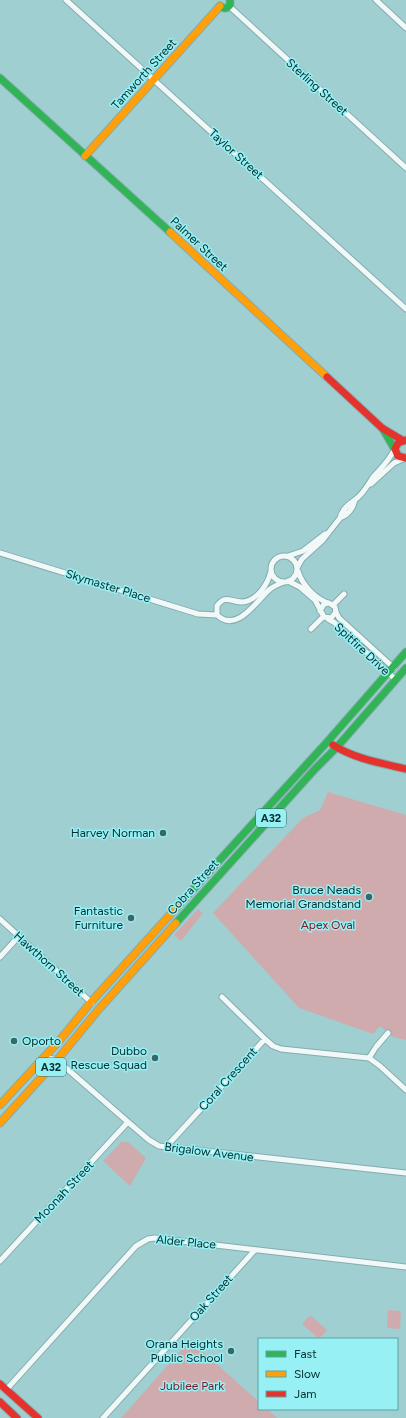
<svg xmlns="http://www.w3.org/2000/svg" width="406" height="1418" font-family="Figtree,sans-serif">
<rect width="100%" height="100%" fill="#9fcfd1"/>
<path fill="#d0abad" d="M328,792L406,815V1040L393,1037L380,1026L373,1034L299,1008L213,913L303,818L320,810Z
M198,909L203,913L181,941L174,935Z
M121,1142H128L146,1158L130,1186L103,1161Z
M388,1310L401,1311L400,1329L387,1328Z
M310,1315L327,1330L319,1339L302,1324Z
M190,1340L259,1402V1409H267L277,1418H121Z"/>
<g fill="none" stroke-linecap="round" stroke-linejoin="round">
<defs>
<path id="street" d="M66,0L406,309
M376,0L406,28
M229,6L406,168
M371,484L394,463L403,459
M340,518C348,515 353,508 355,500
M0,553L198,614L217,615
M271 569a13 13 0 1 1 26 0a13 13 0 1 1-26 0Z
M288,556L303,551L325,534
M297,568L302,559L322,541L340,518C342,509 349,504 356,499C363,494 368,485 373,477C381,468 389,461 394,450
M271,571C268,584 257,601 242,602C231,602 225,594 217,606V615C237,634 257,600 270,589C274,586 279,584 284,582
M298,571C302,585 315,598 328,603
M288,581L300,587L315,600L324,617L331,618L336,612L335,607L329,603L324,604L320,611
M333,605L344,594
M336,612L339,618L394,668
M328,619L335,623L396,680
M311,629L323,617
M0,919L92,1003
M0,957L19,936
M222,997L265,1039
M44,1057L57,1060L128,1122L149,1140L159,1146L406,1173
M369,1058L376,1047L388,1033
M166,1147L265,1039L273,1046L281,1049L369,1058L380,1066L406,1090
M0,1261L128,1122
M6,1390L136,1246L148,1239L155,1238L406,1267
M103,1418L255,1250"/>
<path id="fast" d="M220,6C224,9 227,9 230,5V0
M0,78L170,232
M383,429L394,448
M177,907L328,741L406,652
M176,923L315,769L337,747L406,668"/>
<path id="slow" d="M85,156L220,6
M170,232L327,377
M0,1105L60,1040L91,1002L177,907
M0,1123L57,1060L99,1009L176,923"/>
<path id="jam" d="M327,377L382,428L402,440
M406,440L398,443L395,449L398,456L406,458
M333,745C355,759 381,763 406,769
M0,1384L38,1418
M0,1402L17,1418"/>
</defs>
<use href="#street" stroke="#85acae" stroke-width="7"/>
<use href="#fast" stroke="#85acae" stroke-width="9"/>
<use href="#slow" stroke="#85acae" stroke-width="9"/>
<use href="#jam" stroke="#85acae" stroke-width="9"/>
<use href="#street" stroke="#f1f8f8" stroke-width="5"/>
<use href="#fast" stroke="#30b455" stroke-width="7"/>
<use href="#slow" stroke="#ff9f0a" stroke-width="7"/>
<use href="#jam" stroke="#e5322d" stroke-width="7"/>
</g>
<g fill="#3b6668" stroke="#96f0f4" stroke-width="1.5">
<circle cx="163" cy="833" r="4"/>
<circle cx="369" cy="897" r="4"/>
<circle cx="131" cy="918" r="4"/>
<circle cx="14" cy="1041" r="4"/>
<circle cx="155" cy="1058" r="4"/>
<circle cx="231" cy="1351" r="4"/>
</g>
<g text-anchor="middle" stroke-width="3" stroke-linejoin="round" paint-order="stroke">
<g fill="#96f0f4" stroke="#30686b" stroke-width="1">
<rect x="256" y="809" width="30" height="18" rx="3"/>
<rect x="36" y="1058" width="30" height="18" rx="3"/>
</g>
<g font-size="11" font-weight="bold" fill="#052e30">
<text x="271" y="822">A32</text>
<text x="51" y="1071">A32</text>
</g>
<g font-size="12" fill="#052e30" stroke="#96f0f4">
<text transform="translate(144 74) rotate(-48)" y="4">Tamworth Street</text>
<text transform="translate(317 87) rotate(42)" y="4">Sterling Street</text>
<text transform="translate(236 154) rotate(42)" y="4">Taylor Street</text>
<text transform="translate(199 244) rotate(43)" y="4">Palmer Street</text>
<text transform="translate(108 586) rotate(17)" y="4">Skymaster Place</text>
<text transform="translate(362 649) rotate(43)" y="4">Spitfire Drive</text>
<text transform="translate(193 887) rotate(-48)" y="4">Cobra Street</text>
<text transform="translate(49 964) rotate(42)" y="4">Hawthorn Street</text>
<text transform="translate(228 1079) rotate(-48)" y="4">Coral Crescent</text>
<text transform="translate(209 1152) rotate(7)" y="4">Brigalow Avenue</text>
<text transform="translate(64 1192) rotate(-47)" y="4">Moonah Street</text>
<text transform="translate(186 1242) rotate(5)" y="4">Alder Place</text>
<text transform="translate(211 1298) rotate(-48)" y="4">Oak Street</text>
</g>
<g font-size="12" fill="#052e30" stroke="#96f0f4" text-anchor="end">
<text x="155" y="837">Harvey Norman</text>
<text x="361" y="894">Bruce Neads<tspan x="361" dy="14">Memorial Grandstand</tspan></text>
<text x="123" y="915">Fantastic<tspan x="123" dy="14">Furniture</tspan></text>
<text x="22" y="1045" text-anchor="start">Oporto</text>
<text x="147" y="1055">Dubbo<tspan x="147" dy="14">Rescue Squad</tspan></text>
<text x="223" y="1348">Orana Heights<tspan x="223" dy="14">Public School</tspan></text>
</g>
<g font-size="12" fill="#7e1724" stroke="#96f0f4">
<text x="328" y="929">Apex Oval</text>
<text x="192" y="1390">Jubilee Park</text>
</g>
</g>
<rect x="258" y="1338" width="140" height="72" fill="#96f0f4" stroke="#5ca2a6"/>
<rect x="266" y="1351" width="20" height="6" fill="#30b455" stroke="#5ca2a6"/>
<text x="294" y="1358" font-size="12" fill="#052e30">Fast</text>
<rect x="266" y="1371" width="20" height="6" fill="#ff9f0a" stroke="#5ca2a6"/>
<text x="294" y="1378" font-size="12" fill="#052e30">Slow</text>
<rect x="266" y="1391" width="20" height="6" fill="#e5322d" stroke="#5ca2a6"/>
<text x="294" y="1398" font-size="12" fill="#052e30">Jam</text>
</svg>
